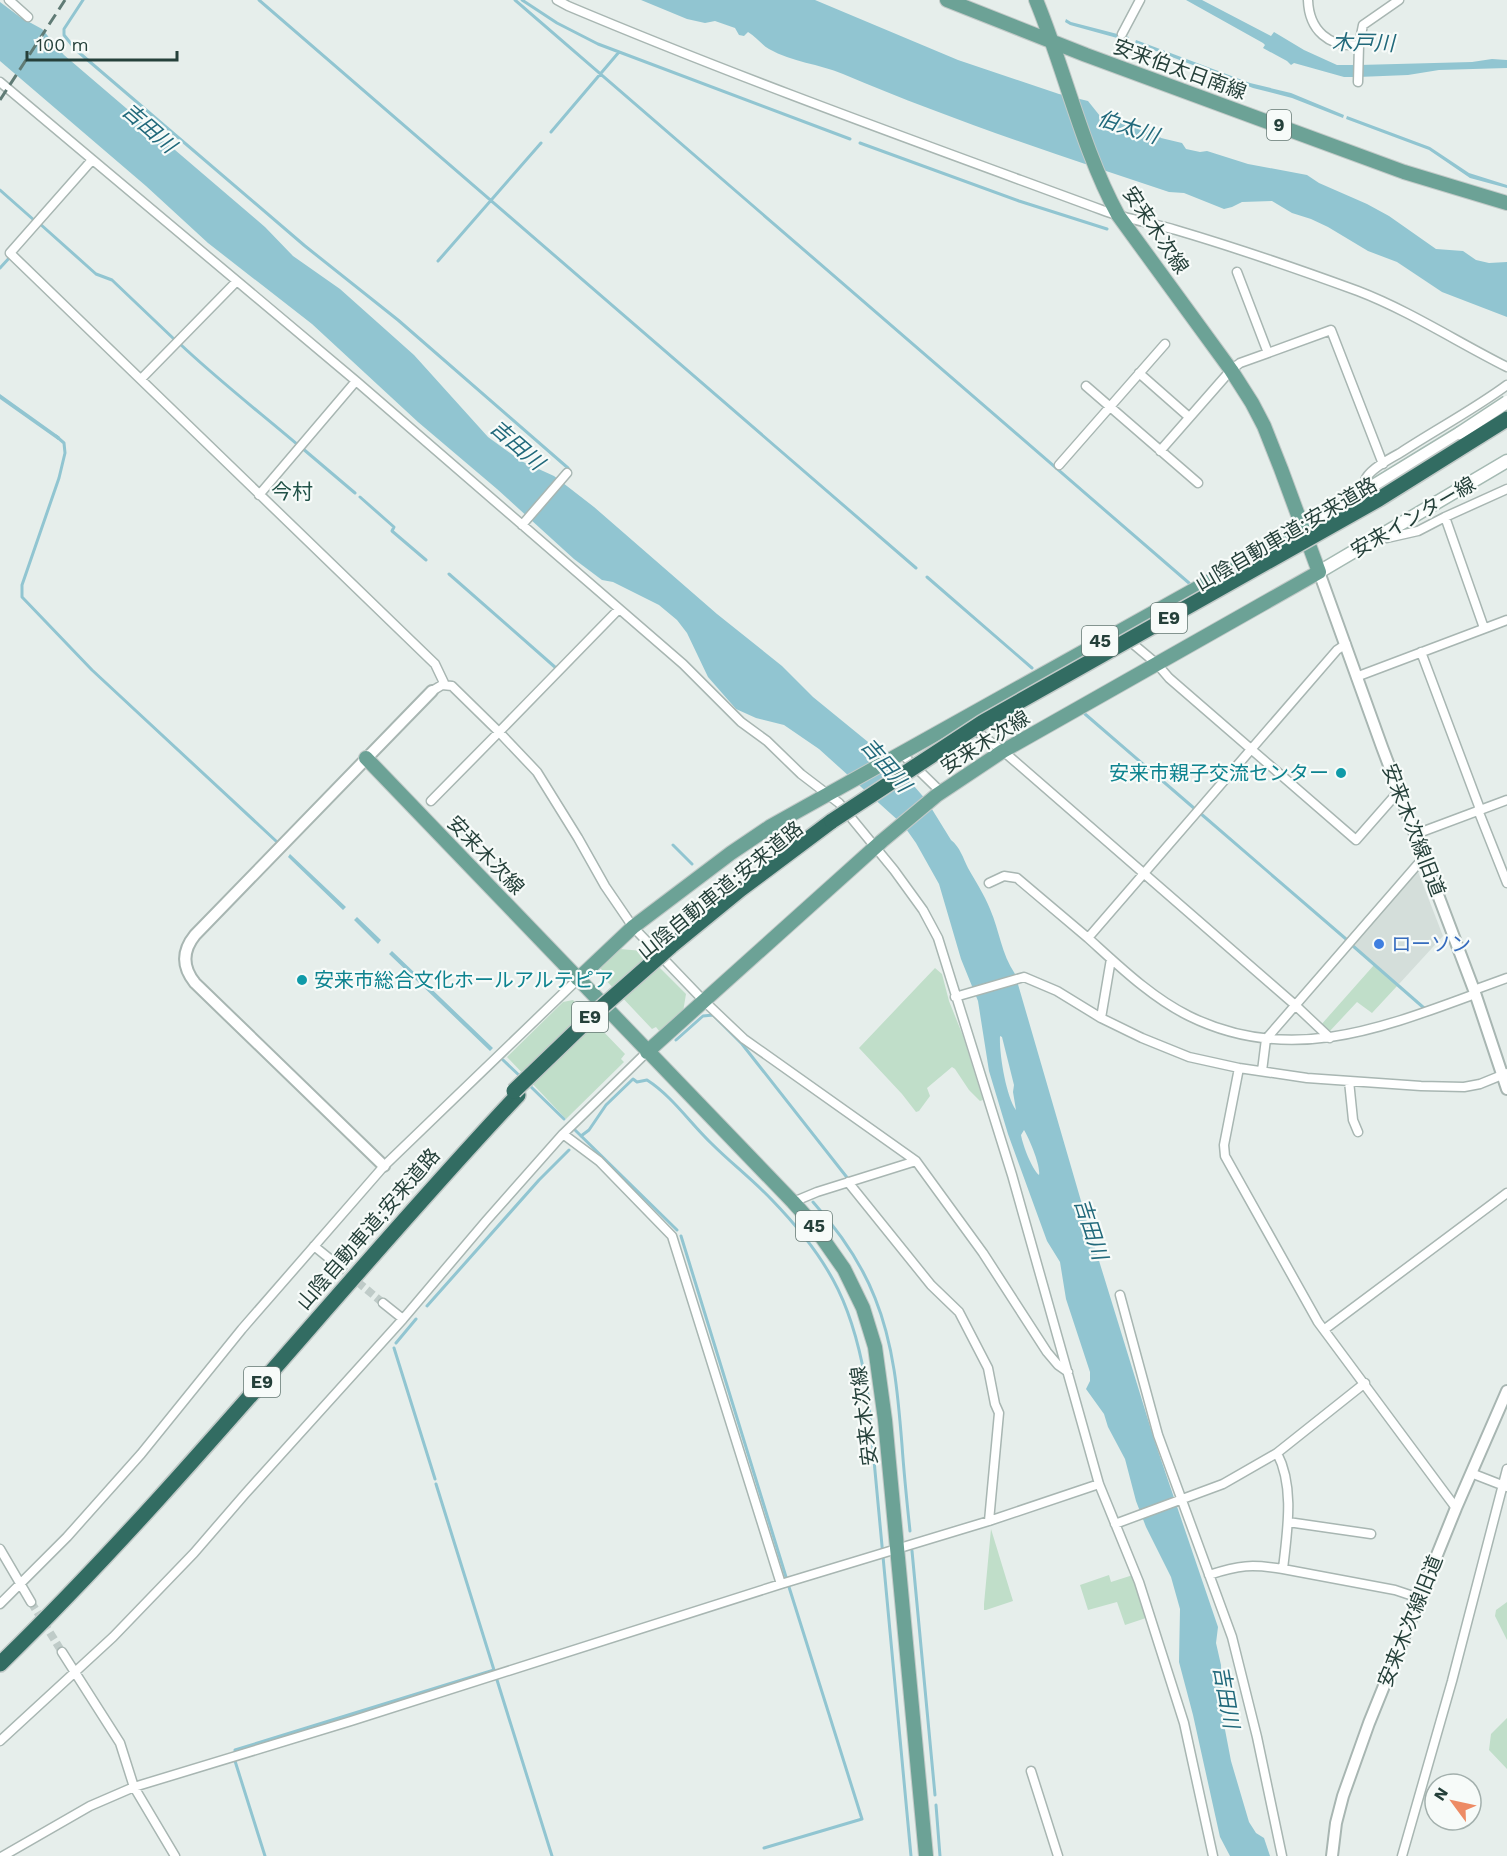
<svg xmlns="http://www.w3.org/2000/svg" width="1507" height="1856" font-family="'Work Sans','Noto Sans JP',sans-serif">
<rect width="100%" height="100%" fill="#e6eeeb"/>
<path fill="#d4deda" d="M1417,869L1443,936L1399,984L1352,944Z"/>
<path fill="#c0dec9" d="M620,949L643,951L686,994L683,1012L660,1032L656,1027L652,1029L600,974L603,971L600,968Z
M1374,965L1398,985L1372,1013L1357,1002L1329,1032L1320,1026Z
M935,968L942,974L949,1001L963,1036L983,1100L980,1101L969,1090L955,1069L952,1067L927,1088L930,1096L919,1111L916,1112L902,1094L859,1048Z
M573,1000L625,1054L621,1059L624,1062L566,1119L507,1057L563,1002Z
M991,1529L1013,1601L986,1610H984V1604Z
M1109,1575L1111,1582L1133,1575L1146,1618L1125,1625L1117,1602L1088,1610L1080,1585Z
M1507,1602V1640L1495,1616L1496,1610Z
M1507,1718V1769L1489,1750L1491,1734Z"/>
<path fill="#91c5d1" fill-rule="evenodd" d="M641,0H815L958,60L1059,94L1088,101L1104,121L1116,119L1125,124L1152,129L1161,138L1182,143L1186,149L1200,152L1207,151L1248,164L1307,175L1319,183L1367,204L1389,216L1436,249L1463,251L1476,260L1489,263L1507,262V317L1442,292L1397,262L1368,251L1328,227L1311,219L1292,213L1272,201L1242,202L1232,207L1224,209L1184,193L1169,192C1060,156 949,119 843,74C819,64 792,62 769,49C762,45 756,37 748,32L744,36L739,35L735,28L715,21L705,23L687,19Z
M1186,0H1202L1271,36L1274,32L1304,50L1337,65H1358L1357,77H1344L1294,63L1291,65L1287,61L1263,48L1265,45L1263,43Z
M0,2L20,17L42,29L64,55L265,227L293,256L340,289L414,355L488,437L521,461L554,476L594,507L717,614L782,666L813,697L895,764L927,801L901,823L819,749L784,725L756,718L736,709L708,677L687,633L677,620L659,605L613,582L602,580L574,559L497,489L418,422L312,324L208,243L146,186L0,61Z
M1066,19L1071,22L1129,37L1128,41L1070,25L1065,22Z
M1136,40L1250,83L1291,93L1344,115L1343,118L1292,98L1253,88L1135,43Z
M1492,59L1507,60V68L1439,70L1408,75L1358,77L1359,65L1472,62Z
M1347,116L1430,147L1469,173L1507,185V188L1470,178L1429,150L1346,119Z
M0,394L60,437L58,440L0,399Z
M930,806L951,840C960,847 963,858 968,868C976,882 984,894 990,909C1000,932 1001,953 1015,974L1088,1225L1154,1439L1218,1627L1216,1643L1221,1665L1222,1714L1231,1761L1249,1822L1256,1833L1264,1838L1270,1856H1230L1220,1837L1193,1715L1179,1662L1180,1609L1171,1577L1146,1527L1136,1501L1125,1459L1108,1427L1104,1414L1086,1389L1090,1381V1372L1066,1299L1060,1262L1047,1241L1008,1134L989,1071L978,1001L961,959L939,884L916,843L904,826ZM1000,1036L1002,1037L1014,1085L1013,1092L1016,1110C1006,1096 999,1053 1000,1036ZM1024,1130C1029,1138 1041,1166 1039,1175C1032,1169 1023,1146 1021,1135Z
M290,854L346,907L343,910L288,857Z
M357,917L381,940L378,944L354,920Z
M392,951L493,1048L490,1051L389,954Z"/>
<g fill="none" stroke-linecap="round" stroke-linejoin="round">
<path stroke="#91c5d1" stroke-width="3" d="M83,0L64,29V35L76,50L305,246L398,320L568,468
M259,0L916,568
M515,0L1189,583
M522,0L557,23L598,44L850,139
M551,132L619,52
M860,143L1019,201L1107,229
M0,190L35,221
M39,223L96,274L112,280L175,340
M438,261L541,143
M0,268L11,256
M179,343C217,379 258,411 298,445
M56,436L64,443L65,453L59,478L22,585V597L92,670L276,841
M302,448L355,493
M360,497L394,527L392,531L426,560
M449,574L556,668
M927,577L1032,668
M1085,714L1195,809
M1200,813L1346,939
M673,845L692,864
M1353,946L1424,1008
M676,1040L703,1016L713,1015L742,1044L849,1180
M503,1060L522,1078
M529,1085L564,1119
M575,1130L677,1230
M581,1136L589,1130L606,1105L633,1079L637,1082L647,1080C672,1096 690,1123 712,1144C731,1163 753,1180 772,1200C833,1263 855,1310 868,1396L911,1856
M813,1202C839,1231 861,1262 875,1298C894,1345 898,1395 902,1445C904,1474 907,1503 910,1531
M681,1236L786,1577
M427,1306L539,1180L569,1150
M396,1343L416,1319
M394,1348L435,1479
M436,1484L494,1670
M912,1551L935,1795
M497,1680L552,1856
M936,1805L940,1856
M764,1848L862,1819L789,1587
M265,1856L235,1761V1750L494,1670"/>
<path stroke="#bfcbc8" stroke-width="8" stroke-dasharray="8 4" stroke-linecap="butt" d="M330,1259L383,1303
M31,1602L62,1652"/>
<defs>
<path id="minor" d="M9,0L28,17
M557,0L568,6C744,80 923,144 1102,210C1126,219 1152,223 1176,230C1237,248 1298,269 1358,291C1410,311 1457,342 1507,367
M1308,0C1309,30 1329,48 1359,45L1358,82
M1122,34L1140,0
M1359,45L1363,25L1399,0
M0,82L356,381L683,664L741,722L767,741L801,774L839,803L894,870L923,910L938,938L1012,1175L1099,1484L1139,1582L1184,1723L1213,1856
M92,160L10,253L435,664L445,685
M1237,272L1268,353L1331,330L1383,464
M1139,373L1189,417
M141,379L236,282
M1086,386L1198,483
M1160,451L1231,370L1240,363L1268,353
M1059,465L1165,344
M1366,492C1365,487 1363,483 1366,478C1372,468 1389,459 1400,453C1435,430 1473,410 1507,385
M259,495L356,381
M1445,517L1507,489
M522,525L567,473
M1381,535L1387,538L1418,531L1445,517L1484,628
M619,609L499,732L537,772L578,838L605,886L633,927L704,1001L744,1039L916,1161L983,1253L1047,1352L1058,1365L1068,1372
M1126,638L1157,664L1169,678L1356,840L1399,791
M1346,644L1337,650L1088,938C1119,966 1152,998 1189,1016C1288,1065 1380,1029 1475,994
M1421,652L1480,809
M1356,677L1507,620
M972,728L1003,751L1294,1004L1330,1038
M901,753L941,792
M431,801L499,732L452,686L442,685L432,691
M1478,810L1507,883
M1416,834L1507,800
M989,883L1004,876L1017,878L1088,938
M1474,990L1507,978
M955,997L1024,977L1057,991L1101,1018L1142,1038L1189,1057L1239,1068L1307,1078L1421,1086L1464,1087L1480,1084L1507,1073
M1101,1018L1111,959
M1239,1068L1224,1145L1225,1156L1318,1322L1456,1508
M1262,1071L1266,1039L1424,857
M1349,1081L1353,1120L1358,1132
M563,1134L599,1161L672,1236L781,1584
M848,1182L931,1285L959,1312L988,1368L995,1404L999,1413L989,1521
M793,1202L817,1192L916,1161
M314,1246L330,1259
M1120,1295L1158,1435L1232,1637L1257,1737L1282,1856
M383,1303L403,1319
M1325,1329L1507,1193
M1277,1453L1365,1383
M1471,1473L1507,1487
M1288,1522L1371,1534
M1115,1524L1223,1484L1277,1453C1295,1487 1287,1532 1283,1569L1395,1590L1419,1598
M0,1549L31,1602
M1209,1575C1239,1565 1252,1564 1283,1569
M0,1604L67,1537L141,1454L242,1329L384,1166L578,979
M62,1652L120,1743L134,1787L175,1856
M0,1741L113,1637L194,1553L245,1494L403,1319L486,1221L563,1134L647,1052
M1031,1771L1058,1856
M3,1856L90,1806L134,1787L351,1721L781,1584L989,1521L1099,1484
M1402,1856L1452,1681L1507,1469"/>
<path id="tertiary" d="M1319,572L1382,747L1474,990L1507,1089
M384,1166L195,983C182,967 182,951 195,935L432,691
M1332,1856L1336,1823L1343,1796L1369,1723L1456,1508L1507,1391"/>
<path id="secondary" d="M1303,529L1460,433
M1319,572L1507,461"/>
<path id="primary" d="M947,0L1086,55L1404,172L1507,203
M366,758L793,1202L811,1222L844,1269L863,1308L875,1347L885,1420L926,1856
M578,979L633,927L731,853L771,826L1303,529
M647,1052L882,841L937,795L1003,751L1319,572L1281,469L1264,426L1252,403L1231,370L1118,215C1082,149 1065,70 1036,0"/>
<path id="motorway" d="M670,947L741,889L832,821
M0,1664C184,1485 342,1282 518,1095"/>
</defs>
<use href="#minor" stroke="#a8b6b2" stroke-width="11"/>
<use href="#tertiary" stroke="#a8b6b2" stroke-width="14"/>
<use href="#secondary" stroke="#a5bab3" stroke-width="15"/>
<use href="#primary" stroke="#c2cac8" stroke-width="16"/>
<use href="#motorway" stroke="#c2cac8" stroke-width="18"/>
<use href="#minor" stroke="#fff" stroke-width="8"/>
<use href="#tertiary" stroke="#fff" stroke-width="10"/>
<use href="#secondary" stroke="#fff" stroke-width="12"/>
<use href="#primary" stroke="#6ca296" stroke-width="14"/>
<use href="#motorway" stroke="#326c62" stroke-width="15"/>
<path stroke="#607b75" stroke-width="3" stroke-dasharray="12 6" stroke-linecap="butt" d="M0,100L65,0"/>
<defs>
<path id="secondary-bridge" d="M1460,433L1507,402"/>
<path id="motorway-bridge" d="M832,821L983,722L1379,499L1507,419
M514,1091L594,1014L670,947"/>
</defs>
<use href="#secondary-bridge" stroke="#a5bab3" stroke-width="15" stroke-linecap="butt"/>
<use href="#motorway-bridge" stroke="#c2cac8" stroke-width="18" stroke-linecap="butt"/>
<use href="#secondary-bridge" stroke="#fff" stroke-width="12"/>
<use href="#motorway-bridge" stroke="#326c62" stroke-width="15"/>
</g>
<g fill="#0f9aa8" stroke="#f7fbf9" stroke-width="2">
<circle cx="1341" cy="773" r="6"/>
<circle cx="302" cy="980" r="6"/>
</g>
<circle fill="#3f7fe0" stroke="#f7fbf9" stroke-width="2" cx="1379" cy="944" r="6"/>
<g text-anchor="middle" stroke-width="4.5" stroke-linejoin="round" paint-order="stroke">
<g fill="#f7fbf9" stroke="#647873" stroke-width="1.5">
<rect x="1267" y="110" width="24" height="30" rx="4.5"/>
<rect x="1151" y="603" width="36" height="30" rx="4.5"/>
<rect x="1082" y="626" width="36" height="30" rx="4.5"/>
<rect x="572" y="1002" width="36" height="30" rx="4.5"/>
<rect x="796" y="1211" width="36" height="30" rx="4.5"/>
<rect x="244" y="1367" width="36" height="30" rx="4.5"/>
</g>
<g font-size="18" font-weight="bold" fill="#25403a">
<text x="1279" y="131">9</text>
<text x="1169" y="624">E9</text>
<text x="1100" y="647">45</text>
<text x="590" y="1023">E9</text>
<text x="814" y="1232">45</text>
<text x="262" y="1388">E9</text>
</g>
<g font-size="20" fill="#25403a" stroke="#f7fbf9">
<text transform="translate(1180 69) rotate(20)" y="7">安来伯太日南線</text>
<text transform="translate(1156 230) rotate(56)" y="7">安来木次線</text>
<text transform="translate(1413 517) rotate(-30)" y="7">安来インター線</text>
<text transform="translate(1286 534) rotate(-30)" y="7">山陰自動車道;安来道路</text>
<text transform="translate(985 742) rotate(-32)" y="7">安来木次線</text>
<text transform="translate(1414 830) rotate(69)" y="7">安来木次線旧道</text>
<text transform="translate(486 855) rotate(46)" y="7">安来木次線</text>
<text transform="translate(720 890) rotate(-39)" y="7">山陰自動車道;安来道路</text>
<text transform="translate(368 1229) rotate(-49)" y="7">山陰自動車道;安来道路</text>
<text transform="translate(864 1416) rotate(-97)" y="7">安来木次線</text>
<text transform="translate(1410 1621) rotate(-68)" y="7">安来木次線旧道</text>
</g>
<g font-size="20" fill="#0d838f" stroke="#f7fbf9" text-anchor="end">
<text x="1329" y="780">安来市親子交流センター</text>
<text x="314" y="987" text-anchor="start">安来市総合文化ホールアルテピア</text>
</g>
<g font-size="20" fill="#366cbe" stroke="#f7fbf9" text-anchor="start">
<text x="1391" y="951">ローソン</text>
</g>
<g font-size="21" font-style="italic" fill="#21697b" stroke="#f7fbf9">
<text transform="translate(1363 43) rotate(1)" y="7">木戸川</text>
<text transform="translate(1128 127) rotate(18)" y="7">伯太川</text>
<text transform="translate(149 128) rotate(41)" y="7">吉田川</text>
<text transform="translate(517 445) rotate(41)" y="7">吉田川</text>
<text transform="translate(886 765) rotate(49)" y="7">吉田川</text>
<text transform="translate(1091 1229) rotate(72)" y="7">吉田川</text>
<text transform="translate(1226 1697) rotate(80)" y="7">吉田川</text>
</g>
<g font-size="21" fill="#215248" stroke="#f7fbf9">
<text x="292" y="499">今村</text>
</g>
</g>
<g transform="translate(1453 1802) rotate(303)"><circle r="28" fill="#f7fbf9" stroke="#a3b0ad" stroke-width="1.5"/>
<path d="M0-4.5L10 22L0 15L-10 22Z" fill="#ed8b65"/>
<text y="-9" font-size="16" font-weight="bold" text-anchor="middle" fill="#25403a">N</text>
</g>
<path d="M27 51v9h150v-9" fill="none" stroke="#25403a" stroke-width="3"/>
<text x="36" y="51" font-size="18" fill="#25403a" stroke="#f7fbf9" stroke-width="4.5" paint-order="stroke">100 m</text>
</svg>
